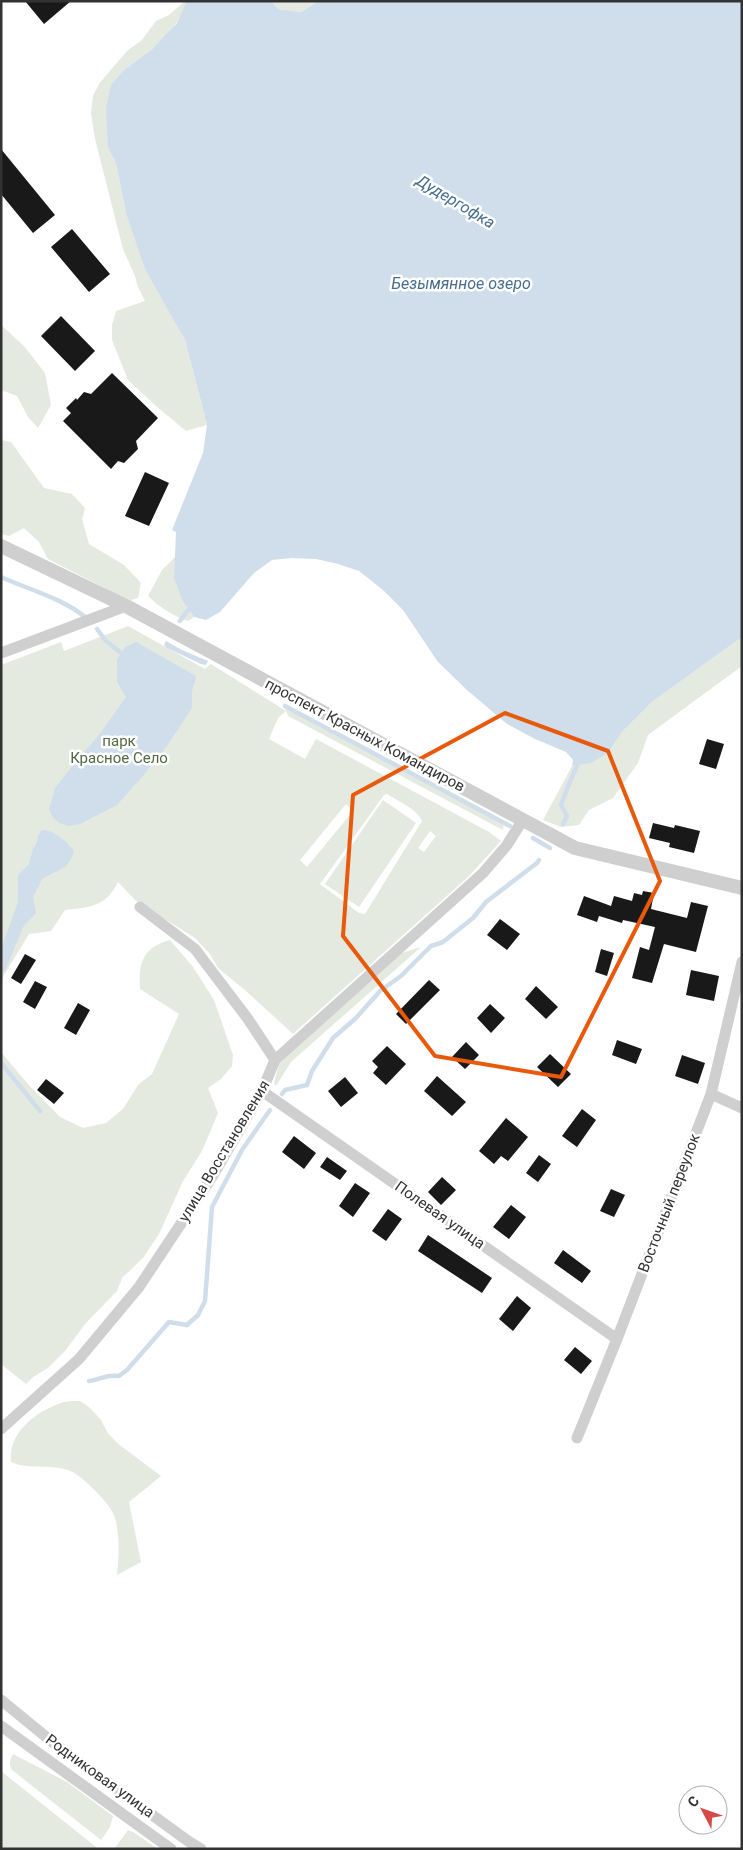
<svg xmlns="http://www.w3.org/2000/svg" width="743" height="1850" font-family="Roboto,sans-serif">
<rect width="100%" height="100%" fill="#fff"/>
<path fill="#e4eadf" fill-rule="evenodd" d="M185,1H187C178,32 148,52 124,70L108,148L116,163L126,213L171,313L185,340L207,425L186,431L156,406L128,380L112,340V325L116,311L145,301L138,287L135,276L123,249L95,139L91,113L93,96L99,84L114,66L128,50L142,40L156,21L169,15Z
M271,1H317L301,12L278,9Z
M1,325L24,346L45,373L51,405L38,428L28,417L17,396L1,390Z
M1,440L11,442L44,488L72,494L85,508L82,519L89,544L124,565L141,583L138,598L131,600L114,597L105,588L48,559L39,542L24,528L9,536L1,534Z
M175,557C174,585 178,594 194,617L188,621C172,615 160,608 148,596L162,570Z
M128,626L205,669L211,664L286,711L278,718L269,739L305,759L316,739L489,832L501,841L468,877L293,1034L245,990L218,968L209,953L195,938L160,916L152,909L136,901L118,882C106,907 90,907 65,910L51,931L29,934L1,980V665L61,642L64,651ZM387,794C398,801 417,809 422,821L365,914L359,913L320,884L384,795ZM346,804L353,811L307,867L300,860ZM430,831L436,836L424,852L418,848Z
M742,637V666L648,735L638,763L613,798L589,810L579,825L561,827L543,820L572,766H577L608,753L622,732L652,702Z
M283,703L504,821L503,830L288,716Z
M383,800L416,823L359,907L325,884Z
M170,940L193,967L214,1000L233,1055L232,1066L221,1079L208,1088L218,1113L202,1151L183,1181L159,1234L143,1258L122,1278L117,1291L85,1324L65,1351L48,1368L33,1377L26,1384L1,1364V1052L27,1083L60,1117L83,1128L106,1123L123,1109L138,1085L152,1074L179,1014L140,989C138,964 143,947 170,940Z
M421,947L291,1062L276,1086L274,1083L279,1064L398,954Z
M80,1401L89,1407L101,1420L107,1432L117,1443L161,1476L129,1502L141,1562L117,1575C119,1556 120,1536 115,1518C113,1506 80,1473 68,1470C48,1464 30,1470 11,1462C8,1433 35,1412 61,1403C66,1401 74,1401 80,1401Z
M13,1754L67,1782L113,1816L110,1827L101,1840L12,1770C8,1764 10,1760 13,1754Z
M1,1771L96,1847L98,1849H1Z
M128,1830L133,1832L158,1849L115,1848Z"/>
<path fill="#d0deeb" d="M187,1H271L278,9L301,12L318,1H742V637L652,702L622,732L608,753L591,763L572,766L573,760L566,752L535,739L507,724L467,690L438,662L403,610L383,590L359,571L338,564L316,559L292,558L272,560L254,573L220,612L206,620L194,617L182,600L174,578L176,532L172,530L203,453L207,425L185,340L145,269L126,213L116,163L108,148L106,108L111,85L124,70L152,49L177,23Z
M166,641L182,650L208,661L206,665L201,664L167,648L164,645Z
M136,642L196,676L192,691V708L167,746L142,777L117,805L80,824L69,826L59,823L53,818L49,809L55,788L77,760L99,735L126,697L117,682V659L125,647Z
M42,830C55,830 66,841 74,851C69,871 56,870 42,879L33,897L36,913L23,927L5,971L1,973V949L18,902V875L29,864L33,849L37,842L38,835Z"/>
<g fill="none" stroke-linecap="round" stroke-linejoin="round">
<path stroke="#d0deeb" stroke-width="4.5" d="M1,577C27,589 65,599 86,618
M180,621L187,611L192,608
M97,629L106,641L125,656
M285,706L510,826
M563,824L567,816L561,805L569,784L579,761
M533,838L550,848
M1,1063L40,1111
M282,1094L285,1090L307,1085L312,1071L333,1038L356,1018L380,991L401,976L431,946L443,942L473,918L486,902L537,863L539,860
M89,1381C102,1379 106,1374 119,1376L127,1370L169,1322L187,1325L198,1315L205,1301L212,1207L242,1150L270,1110"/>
</g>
<path fill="#191919" d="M25,1H71L44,24Z
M1,149L55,215L33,233L1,194Z
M72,229L110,274L89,292L51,247Z
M61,316L95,351L75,371L41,336Z
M112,373L158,418L136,441L138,449L124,463L118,461L111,469L63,421L71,413L66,408L76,398L77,400L84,392L91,394Z
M145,472L169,483L149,526L125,516Z
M707,739L724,744L716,769L699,764Z
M653,823L674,828L675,825L700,831L694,853L669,847L670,843L649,838Z
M643,891L654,893L651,909L687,918L691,902L708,906L696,952L664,944L652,983L632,978L640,947L649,950L655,927L623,920L622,923L599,916L597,922L577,915L584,896L611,906L614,896L632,901L634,893L642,895Z
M500,919L520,934L507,950L487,935Z
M601,949L614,953L607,976L595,972Z
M25,954L36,960L21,984L11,978Z
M691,970L719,976L714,1001L686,995Z
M429,980L440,990L406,1024L396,1014Z
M35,981L47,987L35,1009L23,1002Z
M536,986L558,1007L546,1019L525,999Z
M78,1003L90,1010L76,1035L64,1028Z
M490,1004L505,1018L491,1033L477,1018Z
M617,1040L642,1049L636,1064L612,1055Z
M466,1042L479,1055L465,1069L452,1057Z
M387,1046L406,1064L386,1085L373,1073L378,1067L372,1061Z
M550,1054L571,1074L558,1087L537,1067Z
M682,1055L705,1063L698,1084L675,1076Z
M437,1076L466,1102L452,1116L424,1091Z
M345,1077L358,1093L341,1107L328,1091Z
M46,1079L64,1093L54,1104L37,1090Z
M582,1109L596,1120L577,1147L562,1136Z
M506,1118L528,1137L508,1161L501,1156L494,1164L479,1151Z
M294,1136L316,1153L304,1169L282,1152Z
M539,1155L551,1164L538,1182L526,1173Z
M327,1157L347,1171L340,1180L320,1167Z
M442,1177L456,1190L441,1205L428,1192Z
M355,1183L370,1193L353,1217L339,1206Z
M611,1189L625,1195L614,1217L600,1211Z
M511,1205L526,1217L509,1239L493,1227Z
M388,1209L402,1219L386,1241L372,1231Z
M428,1235L492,1278L482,1293L418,1251Z
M563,1250L591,1271L582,1283L554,1263Z
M517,1296L531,1308L513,1331L499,1319Z
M575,1347L592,1361L581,1374L564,1360Z"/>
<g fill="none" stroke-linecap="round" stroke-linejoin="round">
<path stroke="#cfcfcf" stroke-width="11" d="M1,653L126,606
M140,907L195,949L248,1019L275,1060
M262,1091L617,1339
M711,1094L742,1108
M1,1429L79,1359L139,1287L212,1177L262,1091L275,1060L483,873L507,845L522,821
M577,1438L617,1339L711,1094L742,962
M1,1700L56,1745L188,1841L201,1849
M1,1726L171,1849"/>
<path stroke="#cfcfcf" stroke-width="14" d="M1,546L126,606L575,848L742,888"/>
</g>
<path fill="none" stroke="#e8590c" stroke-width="4" stroke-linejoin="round" d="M505,713L608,751L660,881L561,1077L435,1056L343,936L353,795Z"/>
<g text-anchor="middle" stroke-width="5" stroke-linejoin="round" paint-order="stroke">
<g font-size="15" fill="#323232" stroke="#fff">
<text transform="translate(365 735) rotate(28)" y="5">проспект Красных Командиров</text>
<text transform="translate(224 1151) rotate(-59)" y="5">улица Восстановления</text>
<text transform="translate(669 1203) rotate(-69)" y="5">Восточный переулок</text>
<text transform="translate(440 1215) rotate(35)" y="5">Полевая улица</text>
<text transform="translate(100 1776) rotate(36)" y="5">Родниковая улица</text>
</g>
<g font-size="15" fill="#526a43" stroke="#fff">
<text x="119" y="746">парк<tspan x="119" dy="17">Красное Село</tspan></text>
</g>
<g font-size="16" font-style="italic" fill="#466c8e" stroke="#fff">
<text transform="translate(456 201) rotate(31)" y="6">Дудергофка</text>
<text x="461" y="289">Безымянное озеро</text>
</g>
</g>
<rect width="743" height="1850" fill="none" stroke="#323232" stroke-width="5"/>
<g transform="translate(703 1810) rotate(311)"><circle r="24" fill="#ffffff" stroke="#adadad"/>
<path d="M0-4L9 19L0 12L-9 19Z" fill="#d64947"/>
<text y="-8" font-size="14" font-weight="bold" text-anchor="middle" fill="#323232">С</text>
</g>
</svg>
